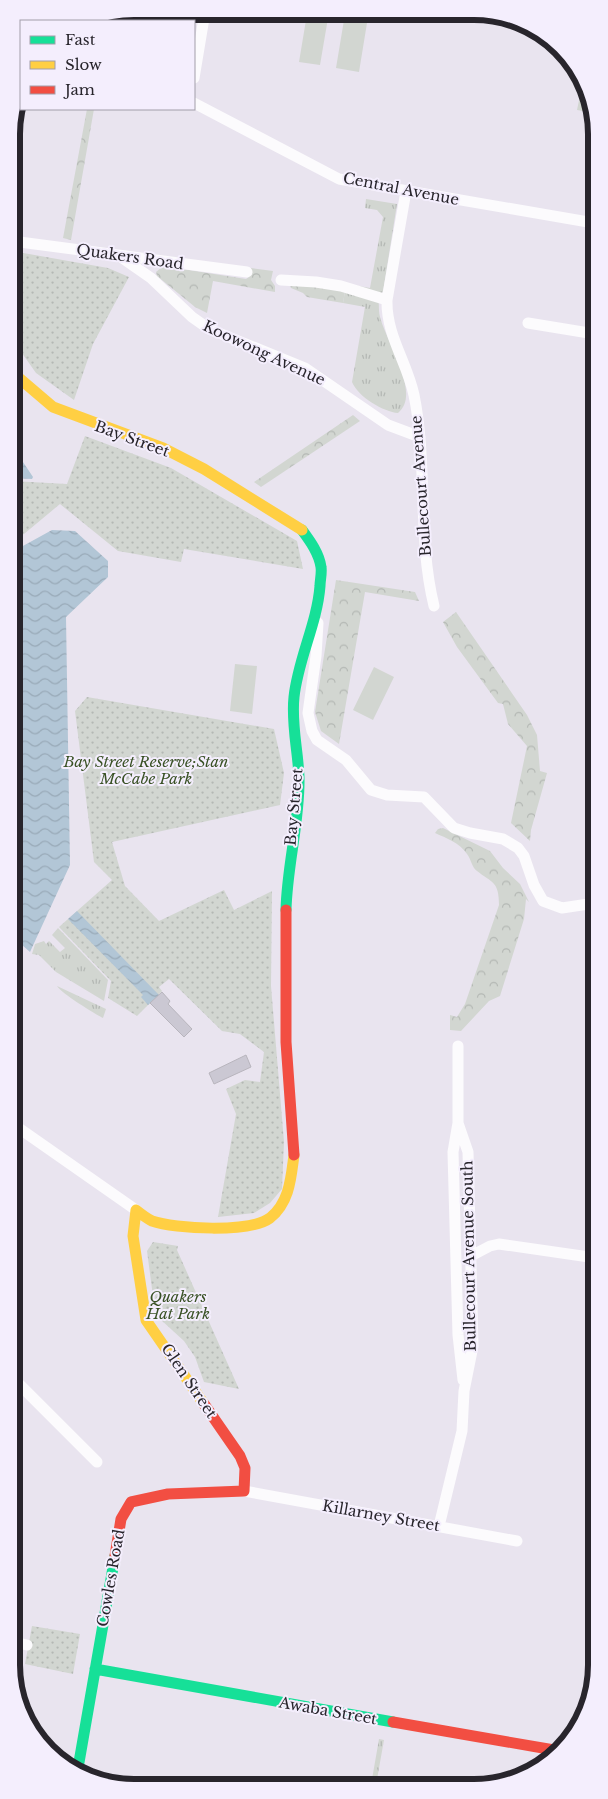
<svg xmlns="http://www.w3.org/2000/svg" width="608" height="1799" font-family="'Libre Baskerville',serif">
<defs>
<pattern id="grass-tufts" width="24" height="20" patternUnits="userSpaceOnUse" patternTransform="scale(1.25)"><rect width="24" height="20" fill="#d2d6d1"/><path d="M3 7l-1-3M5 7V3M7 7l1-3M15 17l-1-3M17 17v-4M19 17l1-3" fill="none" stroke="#b4b8b4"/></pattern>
<pattern id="forest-crowns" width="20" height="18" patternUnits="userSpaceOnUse" patternTransform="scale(1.25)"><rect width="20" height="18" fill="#d2d6d1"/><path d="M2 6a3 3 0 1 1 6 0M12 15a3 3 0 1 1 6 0" fill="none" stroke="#b4b8b4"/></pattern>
<pattern id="park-dots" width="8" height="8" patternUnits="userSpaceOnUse" patternTransform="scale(1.25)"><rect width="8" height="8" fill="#d2d6d1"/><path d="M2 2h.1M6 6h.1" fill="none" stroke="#b4b8b4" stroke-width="1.8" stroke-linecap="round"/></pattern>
<pattern id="water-waves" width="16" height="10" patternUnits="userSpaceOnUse" patternTransform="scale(1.25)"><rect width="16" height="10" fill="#b2c6d6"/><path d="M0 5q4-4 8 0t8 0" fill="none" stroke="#99aab8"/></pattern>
</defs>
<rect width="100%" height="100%" fill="#e9e4ef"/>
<path fill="url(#grass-tufts)" d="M366,199L397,204L383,292L377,295C380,303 378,309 380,317C386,341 422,394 398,413C384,412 358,397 352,382L365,307L343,303L345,291L313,278L370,288L383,217L377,210L365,208Z
M58,928L108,980L104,1001L56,972L39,955L32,954L35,944L44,941L46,944L49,941L60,952L65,948L52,935Z
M57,986L106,1009L103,1018C95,1014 61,993 57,986Z
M379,1739L384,1740L376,1785H371Z"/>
<path fill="url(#forest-crowns)" d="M87,109H94L71,240L63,238Z
M163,266L246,279L249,277L251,268L273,271L271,280L275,286V292L213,281L207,313L195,307L157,276L156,272Z
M290,284L345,291L343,303L307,297L303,293L291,288Z
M353,415L360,421L261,487L254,482Z
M336,580L415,592L419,601L365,592L339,744L321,731L315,712Z
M456,612L527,715L537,735L540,771L547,773L531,830L530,841L511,823L527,746L508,724L503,704L498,703L457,647L443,622Z
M443,828L490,851L503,868L520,884L529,902L526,899L524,919L500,996L489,1001L461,1031L450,1030V1015L457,1017L465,1004L499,905C499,881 492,883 477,871C472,868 471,859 467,854C460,843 446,838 435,833L438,829Z"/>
<path fill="url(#park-dots)" d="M12,251L108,268L129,277L93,344L74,400L36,373L12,339Z
M85,436L171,468L297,541L303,569L184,549L181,562L118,551L60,504L24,534L12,539V481L67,484Z
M87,697L274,729L284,773L280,805L112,842L125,886L159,921L224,890L234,910L272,891L271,986L284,1142L282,1189L270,1203L254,1213L218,1217L236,1114L226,1089L245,1080L260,1082L264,1052L240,1034L222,1031L169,979L159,987L162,991L137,1016L108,998L111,981L59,927L112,880L94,862L75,711Z
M153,1242L178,1246L177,1250L239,1389L204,1382L195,1357L184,1341L160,1319L154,1304L147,1251Z
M32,1626L80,1634L73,1674L25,1664Z"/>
<path fill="#d2d6d1" d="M307,14L328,18L320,65L299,62Z
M344,20L367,23L359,72L336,68Z
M582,86L594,109V113L577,110Z
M235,664L257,666L252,714L230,711Z
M374,667L394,677L373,720L353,710Z"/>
<path fill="url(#water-waves)" d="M19,460L23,462L33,477L32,479L12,478V472Z
M52,530L75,531L108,561V577L66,617L70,865L30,952L13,937L12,552Z
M77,911L159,995L148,1005L141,997L143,995L68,919Z"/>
<path fill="#cbc8d3" stroke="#b8b5bd" d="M162,992L170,1001L168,1004L192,1029L184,1037L150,1003Z
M246,1055L251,1067L214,1084L209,1073Z"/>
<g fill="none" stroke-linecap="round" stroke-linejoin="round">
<path stroke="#fcfbfd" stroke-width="11" d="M194,78L205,12
M194,103L339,179L594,223
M406,191L387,300C386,335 407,362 414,395C428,464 417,537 434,606
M12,241L247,272
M118,255L151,278L192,317L209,329L305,368L388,425L420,437
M281,280L316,282L341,286L387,300
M528,323L595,334
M318,623L316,656L308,713L312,731L317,740L346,760L371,790L387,795L424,797L454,828L470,833L503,839L518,848L524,856L534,885L543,901L562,908L595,903
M458,1046V1123L453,1152L458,1335L463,1380
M13,1124L136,1210
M471,1256L490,1246L499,1244L596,1258
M13,1378L97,1462
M244,1491L517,1541
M439,1526L462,1431L464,1391L473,1346L468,1152L458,1123
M14,1642L27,1645"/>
<path stroke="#16e098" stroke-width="11" d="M286,910C287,865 300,821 299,777C298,750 291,724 294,697C298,659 317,624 320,586C320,580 322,573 321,567C319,553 310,541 302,530
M95,1669L393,1722
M78,1768L115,1556"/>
<path stroke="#ffcf43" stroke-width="11" d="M12,372L53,407L163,448L204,469L302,530
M204,1404L146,1320L133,1236L136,1210C141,1214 146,1218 152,1221C175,1229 250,1233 270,1218C290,1202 291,1177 294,1155"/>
<path stroke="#f24e42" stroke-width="11" d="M286,910V1042L294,1155
M115,1556L121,1519L131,1502L168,1494L244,1491L245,1468L240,1456L204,1404
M393,1722L560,1751"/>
</g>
<g text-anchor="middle" stroke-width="4" stroke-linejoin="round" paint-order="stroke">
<g font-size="15" fill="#28252c" stroke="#f4eefd">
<text transform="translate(401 189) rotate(11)" y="5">Central Avenue</text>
<text transform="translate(130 257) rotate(8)" y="5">Quakers Road</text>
<text transform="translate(264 353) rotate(25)" y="5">Koowong Avenue</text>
<text transform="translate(132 439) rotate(20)" y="5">Bay Street</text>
<text transform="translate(421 486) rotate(-94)" y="5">Bullecourt Avenue</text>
<text transform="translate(294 807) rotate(-85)" y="5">Bay Street</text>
<text transform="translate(469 1256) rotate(-91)" y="5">Bullecourt Avenue South</text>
<text transform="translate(189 1381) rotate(56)" y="5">Glen Street</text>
<text transform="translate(381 1516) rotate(10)" y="5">Killarney Street</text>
<text transform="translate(111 1578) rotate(-80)" y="5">Cowles Road</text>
<text transform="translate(328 1711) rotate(10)" y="5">Awaba Street</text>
</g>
<g font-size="15" font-style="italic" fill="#395125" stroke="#f4eefd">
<text x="146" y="767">Bay Street Reserve;Stan<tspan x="146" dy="17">McCabe Park</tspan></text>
<text x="178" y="1302">Quakers<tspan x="178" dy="17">Hat Park</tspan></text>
</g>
</g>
<path d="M0 0H608V1799H0ZM134 20H474A114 114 0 0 1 588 134V1665A114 114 0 0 1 474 1779H134A114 114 0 0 1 20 1665V134A114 114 0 0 1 134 20Z" fill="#f4eefd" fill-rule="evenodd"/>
<path fill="none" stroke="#28252c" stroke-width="6" d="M134 20H474A114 114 0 0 1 588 134V1665A114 114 0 0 1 474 1779H134A114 114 0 0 1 20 1665V134A114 114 0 0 1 134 20Z"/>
<rect x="20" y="20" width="175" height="90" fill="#f4eefd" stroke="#a29ea9"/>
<rect x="30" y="36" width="25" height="8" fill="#16e098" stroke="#a29ea9"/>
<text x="65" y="45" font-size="15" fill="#28252c">Fast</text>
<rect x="30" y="61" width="25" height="8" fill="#ffcf43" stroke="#a29ea9"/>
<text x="65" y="70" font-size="15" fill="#28252c">Slow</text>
<rect x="30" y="86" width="25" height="8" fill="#f24e42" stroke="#a29ea9"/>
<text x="65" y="95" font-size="15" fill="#28252c">Jam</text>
</svg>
